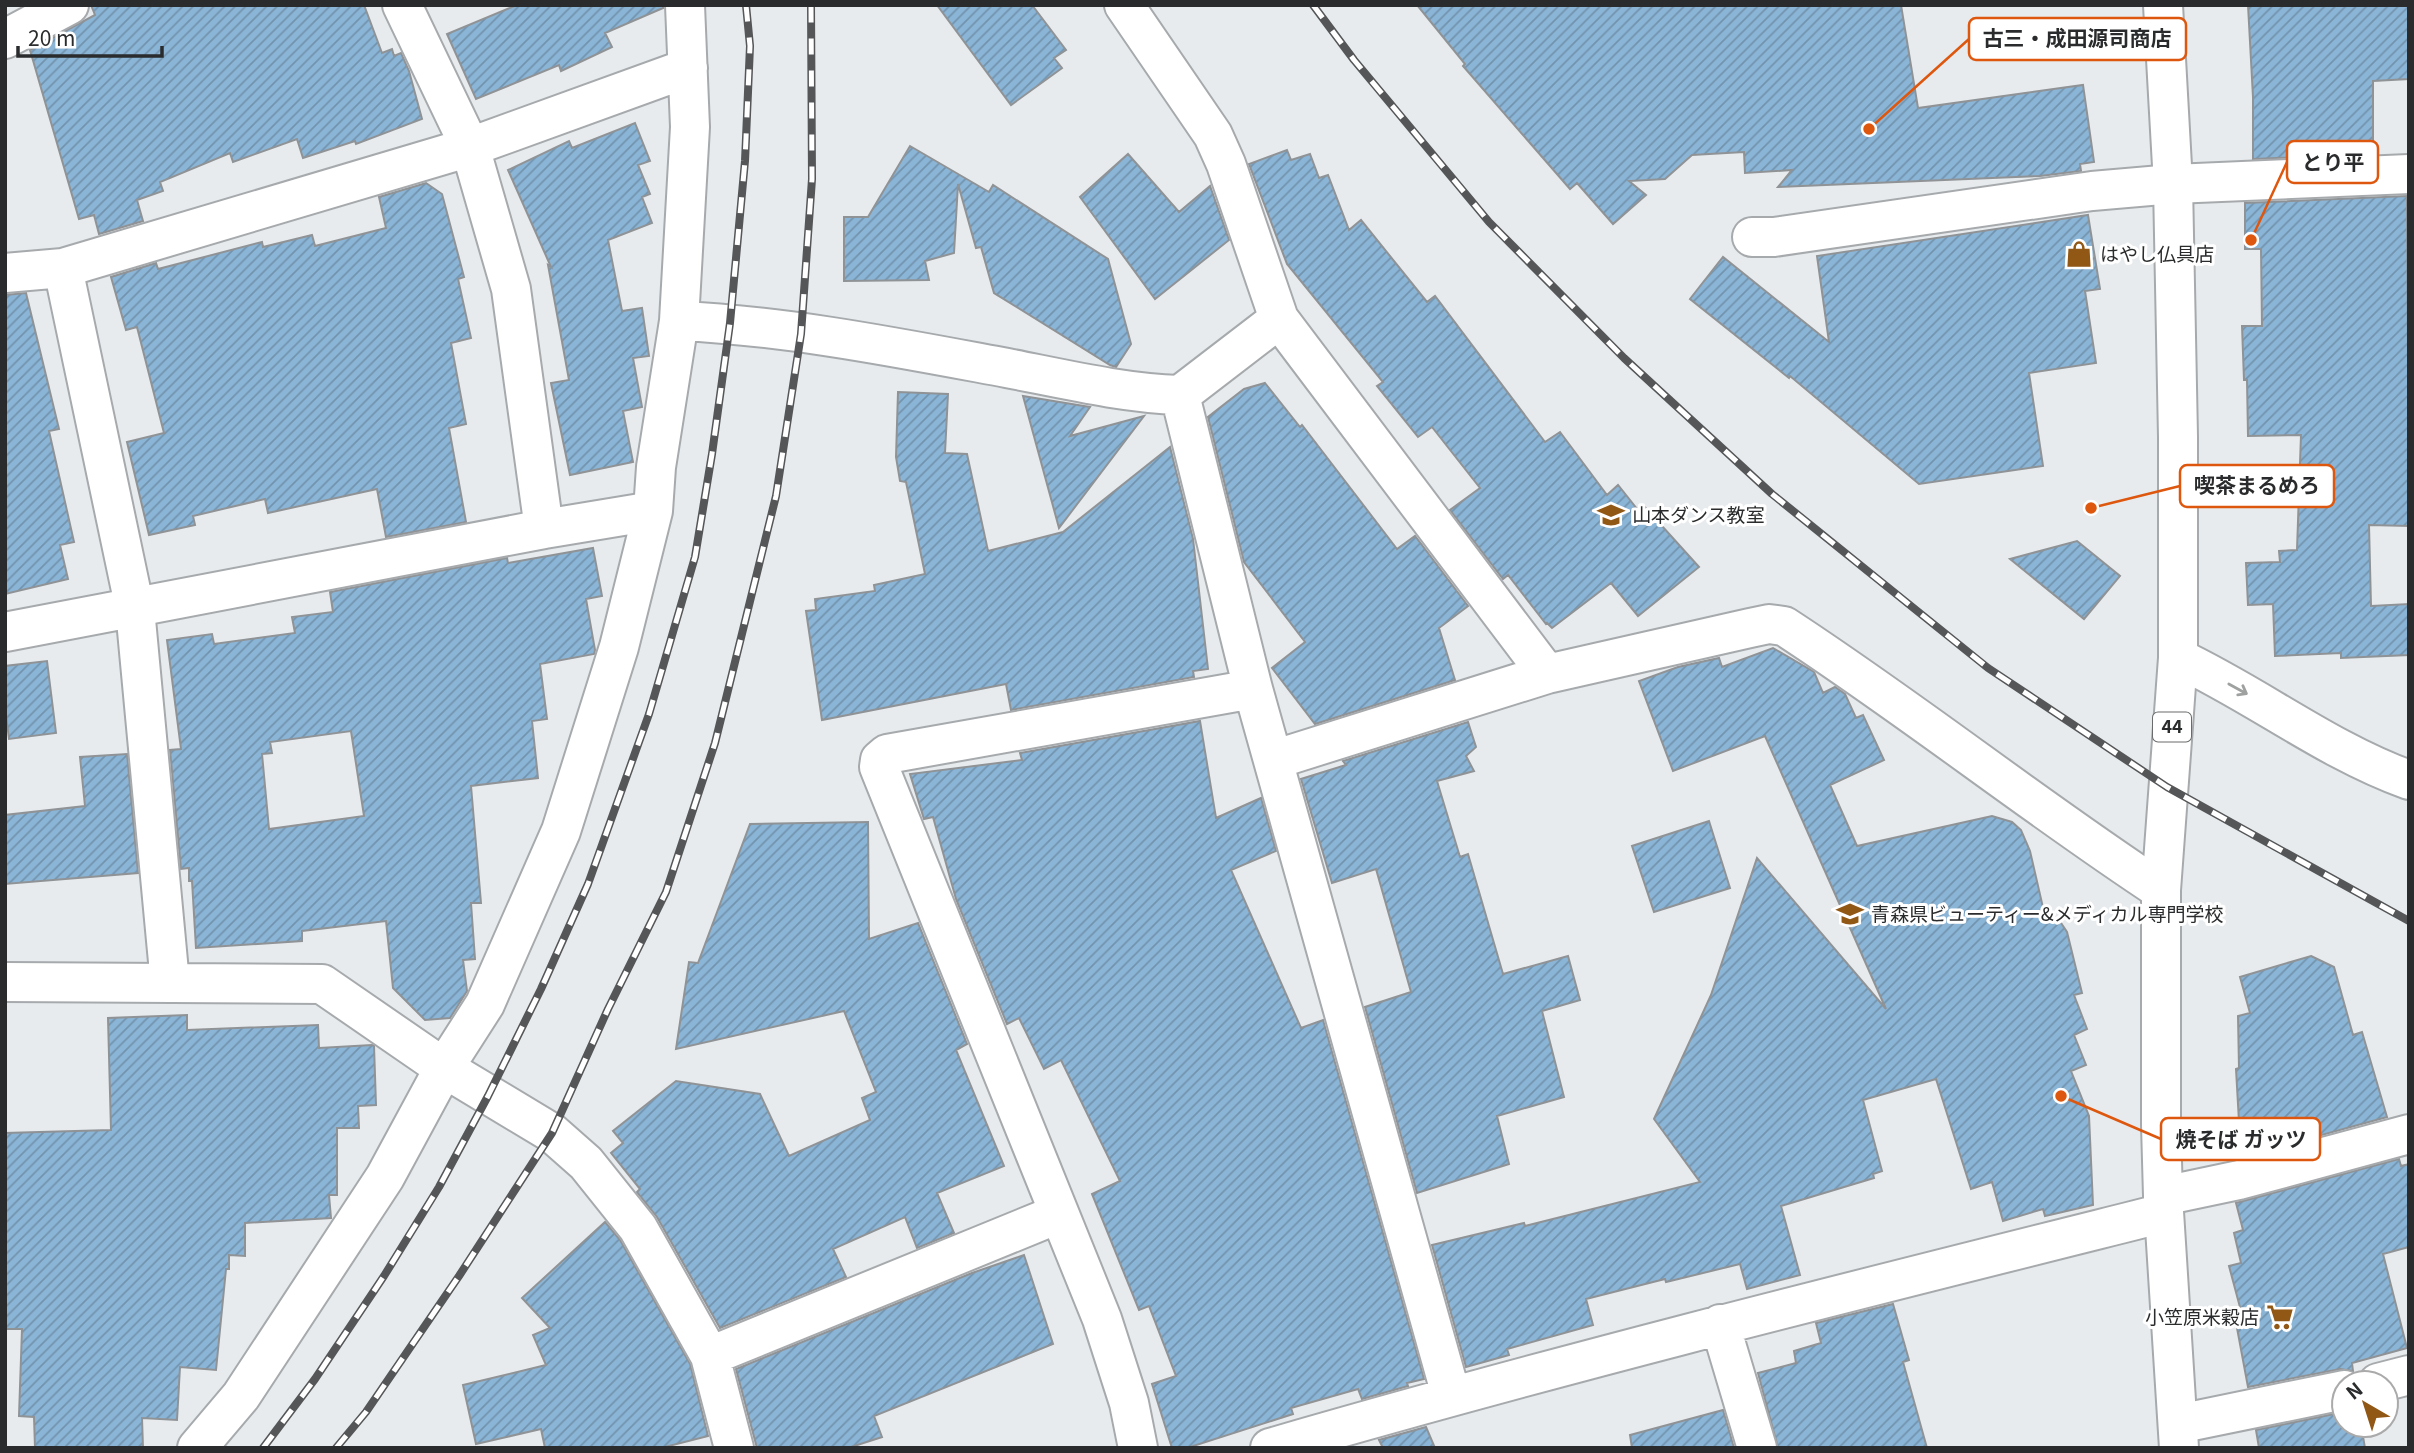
<svg xmlns="http://www.w3.org/2000/svg" width="2414" height="1453" font-family="Georgia,'Noto Sans JP',serif">
<defs>
<pattern id="building-hatch" width="6" height="6" patternUnits="userSpaceOnUse" patternTransform="scale(1.75)"><rect width="6" height="6" fill="#8bb5d6"/><path d="M-1 1l2-2M0 6l6-6M5 7l2-2" fill="none" stroke="#7293ae"/></pattern>
</defs>
<rect width="100%" height="100%" fill="#e7ebee"/>
<path fill="url(#building-hatch)" stroke="#909396" stroke-width="2" fill-rule="evenodd" d="M91,5H364L382,53L392,49L394,56L401,53L409,71L422,119L356,144L355,141L303,158L297,139L233,162L230,153L160,182L163,191L137,200L143,221L99,234L94,215L79,219L30,50L95,15Z
M517,5H663V8L605,33L612,47L561,71L559,65L476,99L447,34Z
M937,5H1032L1066,50L1054,58L1062,68L1011,105Z
M1417,5H1901L1918,108L2083,85L2094,162L2080,164L2081,171L2040,176L1778,187L1792,170L1745,173L1744,152L1692,155L1665,179L1629,181L1646,195L1613,224L1577,183L1570,189L1463,66L1465,64Z
M2248,5H2409V79L2373,81V154L2253,159V97Z
M635,123L650,161L638,165L650,194L642,197L652,223L608,240L622,311L642,308L649,356L633,358L642,407L623,411L633,462L570,475L551,383L569,380L548,265L551,267L508,170L569,141L572,148Z
M910,146L989,192L993,185L1108,259L1131,344L1116,367L1110,365L994,293L981,247L976,248L958,184L954,253L925,261L929,280L844,281V217H868Z
M1287,150L1291,160L1310,154L1319,178L1328,175L1349,230L1361,220L1427,302L1435,296L1545,442L1560,432L1607,495L1618,485L1638,510L1644,506L1699,567L1638,616L1611,583L1552,628L1547,623L1546,624L1508,575L1503,579L1450,510L1480,488L1432,427L1418,437L1377,386L1383,382L1287,264L1249,164Z
M1128,154L1179,212L1210,186L1229,240L1155,299L1080,197Z
M426,183L442,194L464,277L458,279L471,338L451,343L466,424L449,428L466,522L386,537L377,489L268,513L265,499L193,516L195,525L149,535L127,442L164,433L137,327L126,330L111,277L156,263L158,269L262,242L263,247L312,235L315,246L386,228L379,197Z
M2407,196L2409,526L2369,525L2371,606L2409,604V655L2341,658V653L2275,656L2273,604L2248,605L2246,563L2280,562L2279,551L2297,550L2301,435L2248,436L2247,380H2244L2242,326H2262L2261,249H2245V203Z
M2088,215L2100,289L2085,291L2096,363L2029,373L2043,466L1919,484L1790,376L1789,378L1690,299L1723,257L1829,342L1817,256Z
M26,293L59,429L49,431L74,542L60,545L68,579L5,594V295Z
M1265,383L1300,427L1302,425L1397,549L1415,536L1468,606L1439,628L1455,680L1315,724L1272,668L1305,642L1244,562L1208,417L1244,389Z
M898,392L948,394L945,453L967,454L988,551L1063,532L1170,447L1193,539L1208,669L1193,671L1194,677L1011,710L1006,684L822,720L806,611L816,610L815,599L875,591L874,585L925,574L906,482L900,481L896,457Z
M1023,396L1090,407L1070,436L1144,416L1059,528Z
M2077,541L2120,576L2084,619L2010,559Z
M593,548L602,596L586,599L595,650L594,654L540,664L547,719L532,721L538,778L471,786L481,903H471L475,959L463,960L467,991L450,1018L425,1020L393,988L386,921L302,931V941L196,948L192,881H189V868L181,869L170,750L181,749L167,640L212,634L214,644L295,633L292,617L333,612L330,592L507,558L508,563ZM351,731L364,816L269,829L262,754L272,753L270,742Z
M1773,648L1814,672L1823,693L1835,687L1845,694L1856,718L1863,715L1884,760L1830,785L1857,846L1992,816L2012,822L2021,830L2030,851L2044,912L2061,923L2067,932L2082,993L2074,995L2087,1029L2074,1035L2086,1065L2071,1071L2089,1116L2093,1205L2045,1216L2043,1209L2003,1221L1992,1182L1971,1189L1936,1079L1863,1100L1882,1171L1873,1174L1874,1178L1781,1206L1800,1275L1747,1289L1740,1264L1666,1282L1665,1279L1586,1299L1593,1325L1507,1349L1509,1355L1466,1367L1432,1245L1524,1223L1525,1226L1700,1182L1654,1119L1711,995L1757,858L1886,1009L1765,736L1673,771L1639,681L1678,667L1719,658L1722,667Z
M47,661L56,733L9,739L5,707V666Z
M1200,721L1216,818L1261,798L1276,851L1231,870L1301,1028L1323,1020L1424,1379L1407,1383L1408,1386L1362,1399L1358,1389L1291,1408L1293,1414L1187,1448H1172L1152,1384L1176,1376L1149,1306L1139,1310L1092,1194L1120,1181L1061,1060L1044,1069L1019,1018L1007,1024L956,899L933,817L924,819L910,774L1022,760L1020,753Z
M1468,722L1476,747L1466,756L1474,771L1437,781L1460,857L1468,854L1503,974L1568,956L1580,1000L1542,1011L1564,1097L1497,1116L1509,1164L1417,1193L1365,1007L1411,992L1376,869L1332,883L1301,779L1346,765L1343,761Z
M127,754L138,873L5,884V815L85,806L80,757Z
M1709,821L1730,888L1654,912L1632,846Z
M868,822L869,939L918,923L967,1044L956,1050L1004,1166L937,1193L954,1233L917,1248L905,1217L833,1249L846,1277L720,1328L657,1217L637,1192L640,1189L611,1153L623,1143L613,1131L676,1081L760,1094L789,1156L870,1120L862,1098L876,1092L844,1011L676,1049L689,962L698,963L750,824Z
M2311,956L2334,967L2353,1035L2362,1032L2387,1117L2241,1157L2236,1069L2239,1068L2238,1016L2250,1013L2240,977Z
M187,1015V1030L318,1025L319,1048L372,1045L374,1046L376,1105L358,1106L359,1128H337V1195H329L331,1218L245,1223V1256L229,1255V1269H226L216,1370L180,1367L177,1420L142,1418L143,1448H35L34,1417L19,1416L22,1329H5V1133L111,1130L108,1018Z
M2399,1159L2401,1166L2409,1164V1247L2383,1254L2407,1348L2352,1363L2353,1371L2340,1369L2248,1387L2237,1328L2245,1326L2229,1266L2241,1263L2234,1233L2243,1230L2236,1203Z
M605,1222L620,1240L690,1364L708,1436L661,1448H545L541,1429L476,1444L463,1385L546,1365L533,1335L550,1328L522,1298Z
M1024,1255L1053,1344L874,1416L882,1437L848,1448H757L736,1369L972,1273Z
M1893,1304L1909,1360L1903,1362L1927,1448H1778L1758,1373L1796,1363L1794,1351L1821,1343L1816,1323Z
M1723,1410L1734,1448H1632L1630,1435Z
M2344,1412V1425H2361L2365,1448H2259L2256,1430Z
M1426,1427L1435,1448H1383L1379,1440Z"/>
<g fill="none" stroke-linecap="round" stroke-linejoin="round">
<defs>
<path id="minor" d="M402,5L470,147L511,289L544,529
M1124,5L1213,135L1226,164L1279,319
M5,39L69,5
M1752,237H1774L2092,191L2173,184L2409,174
M63,268L135,609L170,983
M5,273L63,268L470,147L688,68
M679,321C789,326 899,348 1007,368C1064,379 1122,393 1180,395L1253,689L1451,1395
M1180,395L1279,319L1547,674
M5,632L544,529L653,511L656,467L679,321L690,127L685,5
M2178,658C2257,695 2326,750 2409,780
M1273,760L1547,674L1750,628L1769,624L1784,626C1913,710 2033,806 2161,890
M5,982L322,984L444,1068L552,1133L586,1163L638,1228L710,1356L734,1448
M2163,1196L2239,1180L2409,1134
M1720,1324L1757,1448
M710,1356L1058,1214
M2378,1383L2409,1375
M2178,1424L2344,1390
M197,1448L241,1396L385,1177L444,1068L485,1004L561,831L619,647L653,511
M1138,1448L1129,1403L1102,1319L879,767L880,760L887,754L1253,689
M1270,1448C1566,1362 1865,1288 2164,1213"/>
<path id="primary" d="M2163,5L2173,184L2178,437V658L2161,890V1125L2163,1196L2179,1448"/>
</defs>
<use href="#minor" stroke="#a7aaad" stroke-width="42"/>
<use href="#primary" stroke="#a7aaad" stroke-width="42"/>
<use href="#minor" stroke="#fff" stroke-width="38"/>
<use href="#primary" stroke="#fff" stroke-width="38"/>
<defs>
<path id="rail" d="M1313,5L1354,60L1489,222L1624,358L1772,494L1988,668L2167,787L2409,921
M263,1448L315,1379L384,1276L439,1187L488,1096L541,989L588,884L649,714L695,557L712,454L730,323L745,161L750,46L746,5
M336,1448L366,1412L459,1276L552,1133L608,1009L666,892L715,743L776,496L801,334L812,179L811,5"/>
</defs>
<use href="#rail" stroke="#555658" stroke-width="8"/>
<use href="#rail" stroke="#fff" stroke-width="5" stroke-dasharray="16" stroke-linecap="butt"/>
</g>
<defs><path id="oneway-shaft" d="M-6 0H5M1.5-3L5.5 0L1.5 3" fill="none" stroke-width="1.6" stroke-linecap="round" stroke-linejoin="round" transform="scale(1.75)"/></defs>
<use stroke="#9fa0a0" href="#oneway-shaft" transform="translate(2238 689) rotate(29)"/>
<defs>
<symbol id="shop-bare" viewBox="-9 -9 18 18"><path d="M-5-2.5h2.3a2.7 3.5 0 0 1 5.4 0H5L5.5 6h-11ZM-1.5-2.5h3a1.5 2.3 0 0 0-3 0Z" fill="#915714" stroke="#fff" stroke-width="2.5" paint-order="stroke"/></symbol>
<symbol id="school-bare" viewBox="-9 -9 18 18"><path d="M0-5L7-2L0 1L-7-2ZM-4 1L0 2.5L4 1V4Q0 6-4 4Z" fill="#915714" stroke="#fff" stroke-width="2.5" paint-order="stroke"/></symbol>
<symbol id="supermarket-bare" viewBox="-9 -9 18 18"><path d="M-6-5.5h2.5l.6 2H6L4.5 2H-2.5L-4.4-4H-6ZM-1.5 3.2a1.3 1.3 0 1 0 .1 0ZM3 3.2a1.3 1.3 0 1 0 .1 0Z" fill="#915714" stroke="#fff" stroke-width="2.5" paint-order="stroke"/></symbol>
</defs>
<g fill-rule="evenodd">
<use href="#shop-bare" x="2060" y="235" width="38" height="38"/>
<use href="#school-bare" x="1592" y="496" width="38" height="38"/>
<use href="#school-bare" x="1831" y="895" width="38" height="38"/>
<use href="#supermarket-bare" x="2261" y="1298" width="38" height="38"/>
</g>
<g text-anchor="middle" stroke-width="6" stroke-linejoin="round" paint-order="stroke">
<rect fill="#fff" stroke="#6a6b6b" stroke-width="2" x="2153" y="712.5" width="38" height="29" rx="5"/>
<g font-size="18" font-weight="bold" fill="#2a2b2c">
<text x="2172" y="733">44</text>
</g>
<g font-size="19" fill="#2a2b2c" stroke="#fff" text-anchor="start">
<text x="2100" y="261">はやし仏具店</text>
<text x="1632" y="522">山本ダンス教室</text>
<text x="1871" y="921">青森県ビューティー&amp;メディカル専門学校</text>
<text x="2259" y="1324" text-anchor="end">小笠原米穀店</text>
</g>
</g>
<path fill="none" stroke="#de570e" stroke-width="2.5" d="M1869 129L1969 39M2251 240L2287 162M2091 508L2180 486M2061 1096L2161 1139"/>
<g fill="#de570e" stroke="#fff" stroke-width="2.5">
<circle cx="1869" cy="129" r="7"/>
<circle cx="2251" cy="240" r="7"/>
<circle cx="2091" cy="508" r="7"/>
<circle cx="2061" cy="1096" r="7"/>
</g>
<g fill="#fff" stroke="#de570e" stroke-width="2.5">
<rect x="1969" y="18" width="217" height="42" rx="7"/>
<rect x="2287" y="141" width="91" height="42" rx="7"/>
<rect x="2180" y="465" width="154" height="42" rx="7"/>
<rect x="2161" y="1118" width="159" height="42" rx="7"/>
</g>
<g font-size="21" text-anchor="middle" font-weight="bold" fill="#2a2b2c">
<text x="2077" y="46">古三・成田源司商店</text>
<text x="2333" y="170">とり平</text>
<text x="2257" y="493">喫茶まるめろ</text>
<text x="2241" y="1147">焼そば ガッツ</text>
</g>
<rect width="2414" height="1453" fill="none" stroke="#2a2b2c" stroke-width="14"/>
<g transform="translate(2365 1404) rotate(321)"><circle r="33" fill="#ffffff" stroke="#aaaaab" stroke-width="2"/>
<path d="M0-5L12 26L0 18L-12 26Z" fill="#915714"/>
<text y="-10" font-size="19" font-weight="bold" text-anchor="middle" fill="#2a2b2c">N</text>
</g>
<path d="M18 46v10h144v-10" fill="none" stroke="#2a2b2c" stroke-width="3.5"/>
<text x="28" y="46" font-size="21" fill="#2a2b2c" stroke="#ffffff" stroke-width="5" paint-order="stroke">20 m</text>
</svg>
